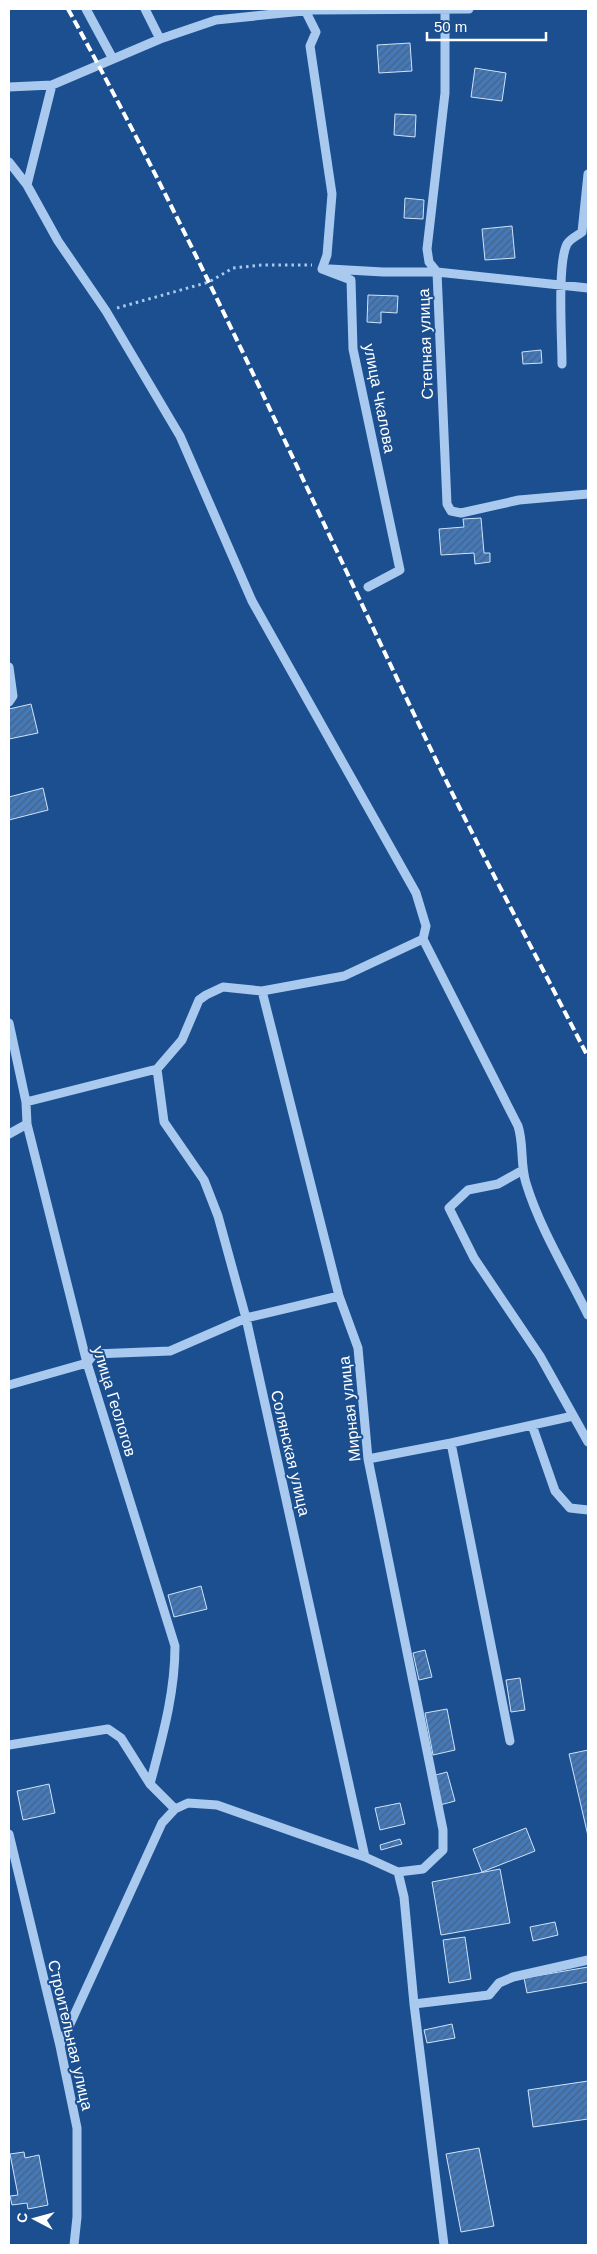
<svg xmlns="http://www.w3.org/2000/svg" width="597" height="2254" font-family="Helvetica,sans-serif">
<defs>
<pattern id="building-hatch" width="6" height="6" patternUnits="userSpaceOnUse" patternTransform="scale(1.25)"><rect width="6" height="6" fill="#4478b7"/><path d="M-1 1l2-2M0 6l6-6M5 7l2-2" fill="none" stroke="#486282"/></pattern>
</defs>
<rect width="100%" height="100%" fill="#1b4f8f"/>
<path fill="url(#building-hatch)" stroke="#cfe3fa" d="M410,43L412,71L379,73L377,45Z
M475,68L506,73L502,101L471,97Z
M395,114L416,115L415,137L394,135Z
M405,198L424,200L423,219L404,218Z
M512,226L515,258L485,260L482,229Z
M368,295L398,296L397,313L381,312V323L367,322Z
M541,350L542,363L523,364L522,352Z
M481,518L484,553H490V562L475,564L474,553L441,555L439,529L464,527L463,519Z
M31,704L38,733L9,739V709Z
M43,788L48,810L9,820V797Z
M201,1586L207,1609L174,1617L168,1595Z
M425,1650L432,1677L419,1680L413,1653Z
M520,1678L525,1710L511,1712L506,1680Z
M447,1709L455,1750L433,1755L425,1713Z
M588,1750V1836L569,1754Z
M447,1772L455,1801L440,1805L432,1776Z
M49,1784L55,1813L23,1820L17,1791Z
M400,1803L405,1824L380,1830L375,1808Z
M526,1828L535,1851L482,1872L473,1849Z
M400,1839L402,1844L381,1850L380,1845Z
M500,1869L510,1923L441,1935L432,1882Z
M555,1922L558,1935L533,1941L530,1927Z
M465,1937L471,1979L449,1983L443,1940Z
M588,1967V1982L527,1993L524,1978Z
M452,2024L455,2038L427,2043L424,2030Z
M588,2081V2119L533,2127L528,2090Z
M479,2148L494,2226L461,2232L446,2154Z
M24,2152L25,2158L39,2155L48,2205L28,2209L27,2203L12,2205L10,2196L18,2195L10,2154Z"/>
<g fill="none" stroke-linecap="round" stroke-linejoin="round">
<path stroke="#a9c9ee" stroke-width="3" stroke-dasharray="2.5 4" stroke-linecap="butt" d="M117,308L209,282L233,268L262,265H312"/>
<path stroke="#a9c9ee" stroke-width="9" d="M86,9L113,59
M145,9L160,39
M305,10L316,32L310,46L332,194L327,255L322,269L351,280L353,349L400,570L368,587
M445,10V93L427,249L429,262L437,272L447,504L451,511L461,513L519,500L588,494
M52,85L27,185L58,241L106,311L180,436L252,601L416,893L426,926L423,939L518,1126C524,1144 520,1164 526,1183C540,1229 567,1272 588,1315
M9,87L52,85L160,39L216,20L313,10L469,9
M9,162L27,185
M330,269L383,272H437L588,288
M562,364C562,339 557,263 567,244C570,239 577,236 582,232L588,174
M9,667L13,696L9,702
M262,991L339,1296L358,1348L368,1459L443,1830V1850L423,1869L398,1872
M9,1023L26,1102L27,1124L87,1363L175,1646C175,1694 162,1738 150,1784
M157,1069L164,1122L204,1180L218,1216L246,1318L365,1857
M26,1102L157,1069L182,1040L199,1000L206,995L223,987L262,991L344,976L423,939
M9,1134L27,1124
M523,1170L498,1184L468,1190L449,1208L474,1258L540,1356L588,1442
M9,1385L87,1363L94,1354L170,1351L246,1318L339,1296
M532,1425L555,1491L570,1508L588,1510
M451,1443L510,1741
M368,1459L451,1443L573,1416
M9,1745L108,1729L121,1738L150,1784L175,1809
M9,1834L60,2046L77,2128V2217L74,2245
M414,2004L489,1995L499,1983L513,1977L588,1960
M60,2046L162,1823L175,1809L188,1803L217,1805L365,1857L398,1872L404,1897L414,2004L444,2245"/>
<path stroke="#fff" stroke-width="4" stroke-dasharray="9 4" stroke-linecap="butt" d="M68,9C203,254 316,512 438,764C486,863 538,959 588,1057"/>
</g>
<g text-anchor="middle" stroke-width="4" stroke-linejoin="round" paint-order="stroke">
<g font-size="16" fill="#fff" stroke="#1b4f8f">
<text transform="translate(425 344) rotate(-92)" y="6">Степная улица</text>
<text transform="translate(380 398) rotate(79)" y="6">улица Чкалова</text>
<text transform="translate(115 1401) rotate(73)" y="6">улица Геологов</text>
<text transform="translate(349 1409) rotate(-96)" y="6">Мирная улица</text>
<text transform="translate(291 1453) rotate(77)" y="6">Солянская улица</text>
<text transform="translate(71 2035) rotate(77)" y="6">Строительная улица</text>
</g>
</g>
<rect width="597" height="2254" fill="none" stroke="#ffffff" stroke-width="20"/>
<g transform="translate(35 2219) rotate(276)" stroke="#1b4f8f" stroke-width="4" paint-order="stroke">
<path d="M0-4L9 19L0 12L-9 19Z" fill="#ffffff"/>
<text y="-8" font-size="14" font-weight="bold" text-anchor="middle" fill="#ffffff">С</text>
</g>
<path d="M427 32v8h119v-8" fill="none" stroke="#ffffff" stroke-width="2.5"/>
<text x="434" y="32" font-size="15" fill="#ffffff" stroke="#1b4f8f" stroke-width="4" paint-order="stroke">50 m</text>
</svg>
